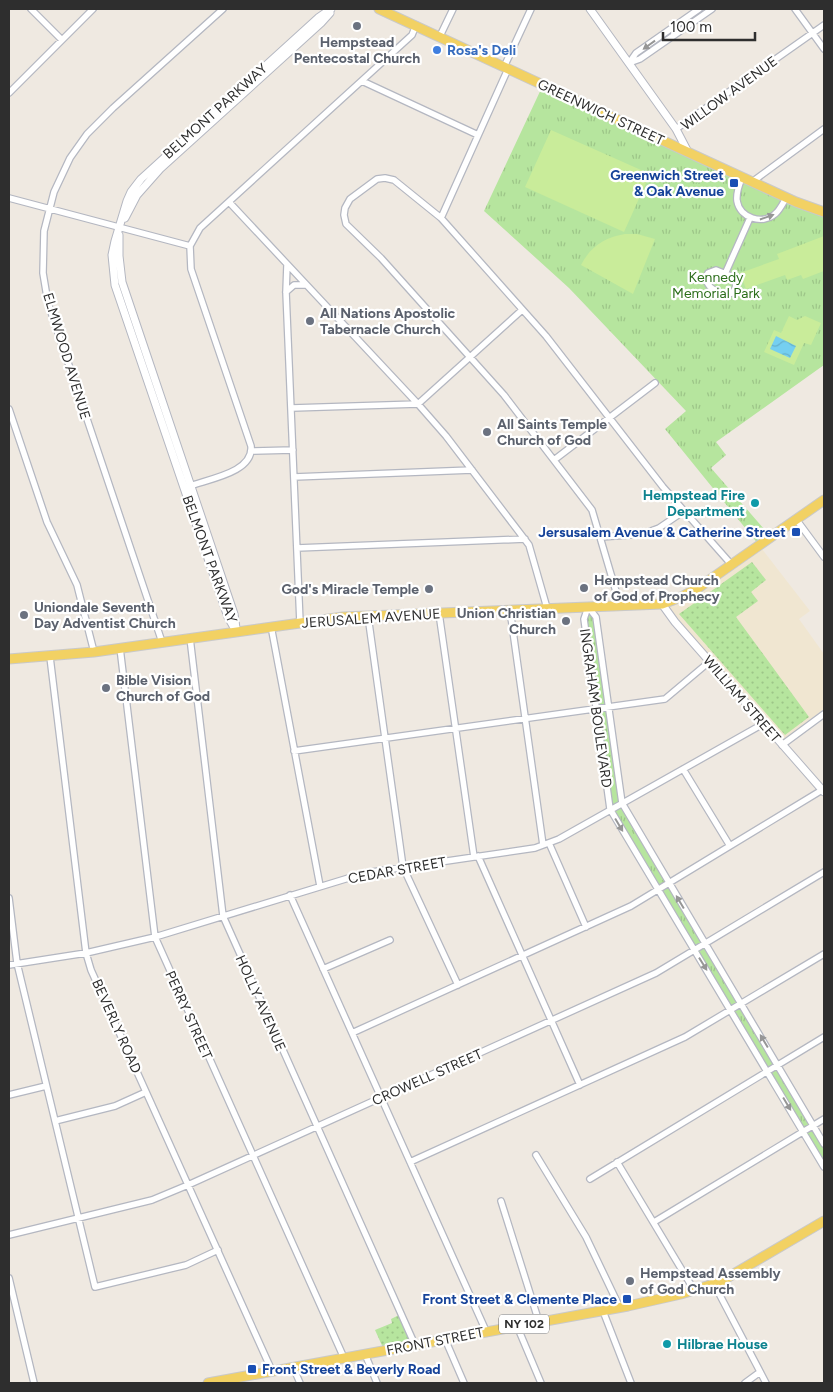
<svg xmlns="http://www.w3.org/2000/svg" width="833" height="1392" font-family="Figtree,sans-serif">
<defs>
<pattern id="grass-dots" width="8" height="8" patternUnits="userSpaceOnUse" patternTransform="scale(1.25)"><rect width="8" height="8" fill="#b6e59e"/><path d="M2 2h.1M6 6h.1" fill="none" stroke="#9dc588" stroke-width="1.8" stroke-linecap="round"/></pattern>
<pattern id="park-tufts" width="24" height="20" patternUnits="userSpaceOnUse" patternTransform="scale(1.25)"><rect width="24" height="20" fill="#b6e59e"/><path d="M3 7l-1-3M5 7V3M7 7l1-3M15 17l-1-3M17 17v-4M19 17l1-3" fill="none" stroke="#9dc588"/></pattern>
<pattern id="water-waves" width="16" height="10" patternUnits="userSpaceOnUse" patternTransform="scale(1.25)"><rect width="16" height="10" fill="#75cff0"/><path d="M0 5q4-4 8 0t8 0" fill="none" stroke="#66b2ce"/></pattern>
</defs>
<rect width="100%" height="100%" fill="#efe9e1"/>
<path fill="#f0e6d1" d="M759,545L810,611L799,619L824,654V709L780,742L662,604L681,597Z"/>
<path fill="url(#grass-dots)" d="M752,562L766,580L751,592L758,601L736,617L809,717L785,735L679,614Z
M401,1314L415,1345L384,1350L375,1330L392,1323L391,1319Z"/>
<path fill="url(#park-tufts)" d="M543,85L824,212V365L716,442L726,455L711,468L771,537L759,545L665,429L686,411L569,288L484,211Z
M588,607L596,617L622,803L824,1144V1167L610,809L584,619Z"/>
<path fill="#c9ec9a" d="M551,130L650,174L624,232L525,187Z
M625,234H637L655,239L633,294L581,265C590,247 605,237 625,234Z
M824,236V271L803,279L801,275L787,280L785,275L746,289L740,273L779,259L777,254Z
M789,316L797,320L805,316L821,323L811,345L804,343L794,365L764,352L774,330L781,333Z"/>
<path fill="url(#water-waves)" d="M776,336L796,346L790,358L770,349Z"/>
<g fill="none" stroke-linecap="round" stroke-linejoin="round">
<defs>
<path id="minor" d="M31,9L62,40
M795,9L824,49
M440,36L453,9
M629,63L640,59L712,9
M629,63L636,53L699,9
M504,67L531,9
M362,81L478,135
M9,93L93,9
M676,129L824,25
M742,178C739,185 736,193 737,201C740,218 762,225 775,214C780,210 783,203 786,198
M752,182L824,129
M9,198L190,246
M229,202L418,404L446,436L529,545L547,608
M441,218L508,69
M287,265L286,292L300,623
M716,270L731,276L735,280L736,288L732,293C720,296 701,286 708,273Z
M725,274L750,218
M286,292L294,285H306
M292,408L418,404L522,310
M9,409L47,522L77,585L94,652
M251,451L293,450
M554,460L655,383
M294,477L472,470
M187,487C207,479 254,473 251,446L191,269L190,246L200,228L412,35L416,25
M796,519L824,557
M601,537L643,534L659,528L684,511
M297,548L525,539
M620,605L592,510L504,395L381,258L346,224L344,215L345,208L350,199L377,179L385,178L394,180L441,218L546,336L663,487L731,564
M588,607L584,619L610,809L824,1167
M588,607L596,617L622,803L824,1144
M510,610L543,845
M439,613L474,857
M368,616L403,867L458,985
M271,626L320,886
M190,638L223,916L415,1345
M162,642L48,303L43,273L44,231L54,192L70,158L87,134L113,108L223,9
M120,648L155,937L344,1358
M50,657L86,953L91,970L272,1371
M782,745L824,714
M294,751L665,699L709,662
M683,769L730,846
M549,843L586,927
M478,856L580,1085
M290,895L486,1331
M9,898L17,963L95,1287L186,1265L218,1250
M9,965L86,953L155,937L365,873L535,848L559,839L763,724
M323,969L390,940
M352,1033L631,906L822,790
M9,1095L46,1086
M55,1121L115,1106L146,1092
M536,1155L586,1237L620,1308
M410,1162L685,1037L824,954
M617,1162L694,1290
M590,1179L824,1037
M501,1201L539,1322
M654,1222L824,1119
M9,1235L152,1200L188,1185L656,973L824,872
M9,1278L34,1383
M714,1284L766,1383
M603,1311L631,1383
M517,1326L541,1383
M445,1339L464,1383
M365,1354L377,1383
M293,1367L300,1383
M745,1383L760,1372"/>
<path id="tertiary" d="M590,9L676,129L688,152
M125,218L137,195L160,169L321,23L330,13
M119,235V256L122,282L234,614L236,628
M662,604L675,622L824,792
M236,631L228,617L115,285L112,255L115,241L127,201L131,192L141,179L318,18L331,9"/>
<path id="primary" d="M379,9L709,162L796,202L824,212
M9,659L94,652L343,617L662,604L681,597L698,588L824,500
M208,1383L628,1306L681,1294L720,1282L824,1221"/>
</defs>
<use href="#minor" stroke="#b4b7c1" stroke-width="8"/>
<use href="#tertiary" stroke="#b4b7c1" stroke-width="9"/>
<use href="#primary" stroke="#c9c9c9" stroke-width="11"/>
<use href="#minor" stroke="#fff" stroke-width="5.5"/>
<use href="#tertiary" stroke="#fff" stroke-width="7"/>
<use href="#primary" stroke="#f2d163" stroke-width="9"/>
</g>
<defs><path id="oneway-solid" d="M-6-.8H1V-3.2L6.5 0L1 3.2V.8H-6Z" transform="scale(1.25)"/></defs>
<g fill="#969696">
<use href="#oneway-solid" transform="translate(649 45) rotate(144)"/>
<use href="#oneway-solid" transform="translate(767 217) rotate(-19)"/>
<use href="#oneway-solid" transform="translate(619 825) rotate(59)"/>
<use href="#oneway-solid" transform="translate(680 902) rotate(-121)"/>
<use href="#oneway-solid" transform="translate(703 964) rotate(58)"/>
<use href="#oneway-solid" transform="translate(764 1041) rotate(-121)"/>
<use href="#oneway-solid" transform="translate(787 1104) rotate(59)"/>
</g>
<g fill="#6b7280" stroke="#fff" stroke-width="2">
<circle cx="357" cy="26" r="5"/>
<circle cx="310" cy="321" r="5"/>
<circle cx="487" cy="432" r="5"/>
<circle cx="584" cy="588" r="5"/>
<circle cx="429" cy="589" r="5"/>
<circle cx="24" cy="615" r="5"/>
<circle cx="566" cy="621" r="5"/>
<circle cx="106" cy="688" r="5"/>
<circle cx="630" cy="1281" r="5"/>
</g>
<circle fill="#3f7fe0" stroke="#fff" stroke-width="2" cx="437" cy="50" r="5"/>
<g fill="#1a4fb4" stroke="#fff" stroke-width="2">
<rect x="729" y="178" width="10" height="10" rx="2.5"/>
<rect x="791" y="527" width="10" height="10" rx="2.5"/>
<rect x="622" y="1294" width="10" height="10" rx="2.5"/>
<rect x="247" y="1364" width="10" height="10" rx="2.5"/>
</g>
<g fill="#0f9aa8" stroke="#fff" stroke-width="2">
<circle cx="755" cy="503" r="5"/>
<circle cx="667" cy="1344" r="5"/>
</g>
<g text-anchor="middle" stroke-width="4.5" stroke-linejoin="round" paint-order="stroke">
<rect fill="#fff" stroke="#6d6d6d" stroke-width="1" x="499" y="1314.5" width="50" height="19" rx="4"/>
<g font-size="12" font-weight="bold" fill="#2e2e2e">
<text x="524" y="1328">NY 102</text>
</g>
<g font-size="14" font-weight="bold" fill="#5b616d" stroke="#fff" text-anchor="start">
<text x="357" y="47" text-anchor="middle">Hempstead<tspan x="357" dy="16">Pentecostal Church</tspan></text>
<text x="320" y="318">All Nations Apostolic<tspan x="320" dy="16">Tabernacle Church</tspan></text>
<text x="497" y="429">All Saints Temple<tspan x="497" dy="16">Church of God</tspan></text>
<text x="594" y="585">Hempstead Church<tspan x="594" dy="16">of God of Prophecy</tspan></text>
<text x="419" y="594" text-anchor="end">God's Miracle Temple</text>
<text x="34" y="612">Uniondale Seventh<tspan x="34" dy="16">Day Adventist Church</tspan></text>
<text x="556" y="618" text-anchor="end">Union Christian<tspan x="556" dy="16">Church</tspan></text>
<text x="116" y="685">Bible Vision<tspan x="116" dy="16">Church of God</tspan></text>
<text x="640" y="1278">Hempstead Assembly<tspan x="640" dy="16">of God Church</tspan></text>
</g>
<g font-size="14" font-weight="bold" fill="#366cbe" stroke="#fff" text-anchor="start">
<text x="447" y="55">Rosa's Deli</text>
</g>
<g font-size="14" fill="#2e2e2e" stroke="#fff">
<text transform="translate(729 93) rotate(-36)" y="5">WILLOW AVENUE</text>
<text transform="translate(215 111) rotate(-42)" y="5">BELMONT PARKWAY</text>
<text transform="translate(601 112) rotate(25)" y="5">GREENWICH STREET</text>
<text transform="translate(67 356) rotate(73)" y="5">ELMWOOD AVENUE</text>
<text transform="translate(210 559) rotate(70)" y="5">BELMONT PARKWAY</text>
<text transform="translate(371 618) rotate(-4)" y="5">JERUSALEM AVENUE</text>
<text transform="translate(742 699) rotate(49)" y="5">WILLIAM STREET</text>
<text transform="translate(596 708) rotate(82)" y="5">INGRAHAM BOULEVARD</text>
<text transform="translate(397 870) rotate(-10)" y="5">CEDAR STREET</text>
<text transform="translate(261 1003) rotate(66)" y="5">HOLLY AVENUE</text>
<text transform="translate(189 1015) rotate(66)" y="5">PERRY STREET</text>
<text transform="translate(117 1026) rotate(66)" y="5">BEVERLY ROAD</text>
<text transform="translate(427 1077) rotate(-24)" y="5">CROWELL STREET</text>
<text transform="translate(435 1341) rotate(-11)" y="5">FRONT STREET</text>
</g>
<g font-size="14" font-weight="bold" fill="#164399" stroke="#fff" text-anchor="end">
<text x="724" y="180">Greenwich Street<tspan x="724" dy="16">&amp; Oak Avenue</tspan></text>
<text x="786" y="537">Jersusalem Avenue &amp; Catherine Street</text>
<text x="617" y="1304">Front Street &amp; Clemente Place</text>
<text x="262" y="1374" text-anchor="start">Front Street &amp; Beverly Road</text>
</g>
<g font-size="14" fill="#2c6e1b" stroke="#fff">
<text x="716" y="282">Kennedy<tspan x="716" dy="16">Memorial Park</tspan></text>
</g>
<g font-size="14" font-weight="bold" fill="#0d838f" stroke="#fff" text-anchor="end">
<text x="745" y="500">Hempstead Fire<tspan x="745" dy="16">Department</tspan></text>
<text x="677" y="1349" text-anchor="start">Hilbrae House</text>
</g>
</g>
<rect width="833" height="1392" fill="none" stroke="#2e2e2e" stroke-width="20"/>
<path d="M663 32v8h92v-8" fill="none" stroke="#2e2e2e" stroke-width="2.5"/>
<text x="670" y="32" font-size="15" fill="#2e2e2e" stroke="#ffffff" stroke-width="4" paint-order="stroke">100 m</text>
</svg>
